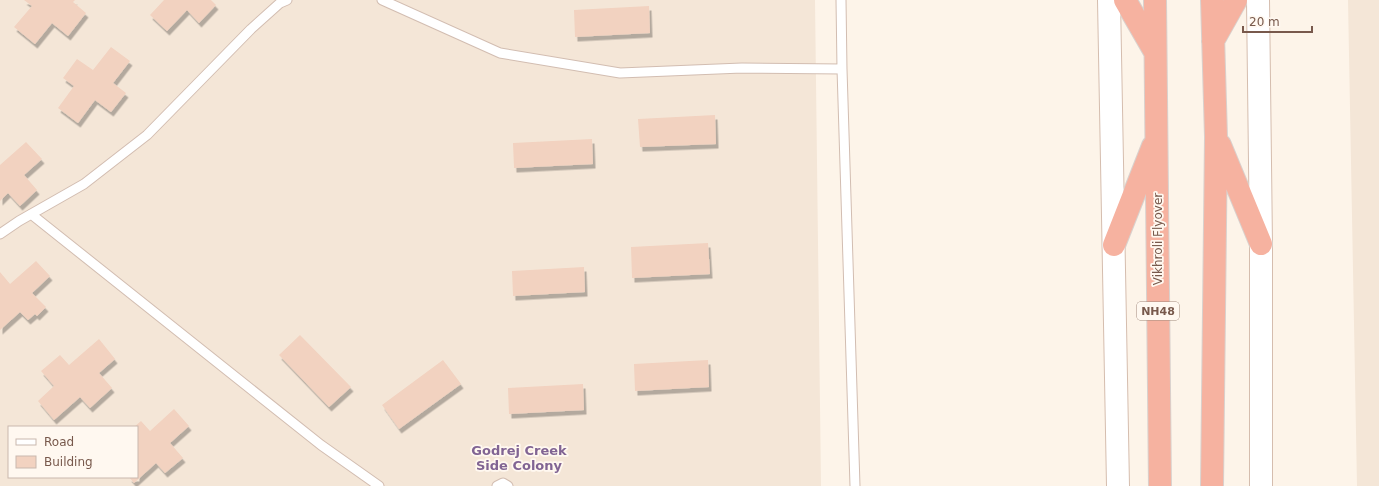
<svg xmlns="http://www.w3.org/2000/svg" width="1379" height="486" font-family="'DejaVu Sans',sans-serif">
<defs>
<filter id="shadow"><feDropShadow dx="2.5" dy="4.5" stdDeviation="0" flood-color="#0004"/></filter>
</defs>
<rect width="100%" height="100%" fill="#fdf4e9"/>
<path fill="#f4e6d7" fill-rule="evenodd" d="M0,0H815L821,486H0ZM9,427H137V477H9Z
M1348,0H1379V486H1357Z"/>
<path fill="#f2d2c0" filter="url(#shadow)" d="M24,0H75L73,2L86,13L68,36L52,23L35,44L14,27L32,6Z
M164,0H211L216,5L199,23L187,10L167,31L150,15Z
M649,6L650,33L575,37L574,10Z
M111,47L130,61L113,83L126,93L111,112L95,100L78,123L58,108L74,86L63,78L77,59L93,70Z
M715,115L716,144L640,147L638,119Z
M592,139L593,164L514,168L513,143Z
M26,142L42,159L24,175L37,190L20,206L8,193L0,201V165Z
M708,243L710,274L632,278L631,247Z
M36,261L50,276L32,293L46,307L37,316L35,314L28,320L20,312L0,330V272L10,284Z
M584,267L585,292L513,296L512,271Z
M300,335L351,387L329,407L279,355Z
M99,339L115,359L99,373L112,388L90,408L80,397L54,420L38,401L54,386L41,371L60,355L69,365Z
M443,360L461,384L399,429L382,405Z
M708,360L709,387L635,391L634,364Z
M583,384L584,410L509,414L508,388Z
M174,409L189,426L170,443L183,458L165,473L156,463L134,483L129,477H137V427H134L141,421L150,431Z"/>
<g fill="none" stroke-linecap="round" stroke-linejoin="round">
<defs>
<path id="lane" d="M382,0L500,53L620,73L742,68L842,69
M841,0L842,69L855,486
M31,214L321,445L379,486
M0,234L19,221L84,184L147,135L251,29L280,3L287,0
M497,486L503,483L508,486"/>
<path id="secondary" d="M1109,0L1118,486
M1258,0L1261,244V486"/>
<path id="highway" d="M1125,0L1155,52
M1155,0L1160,486
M1212,0L1216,137L1212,486
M1213,41L1236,0
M1220,145L1261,244
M1114,245L1153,146"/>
</defs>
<use href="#lane" stroke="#d2bdb1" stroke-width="11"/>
<use href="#secondary" stroke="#d5bdae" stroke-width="24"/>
<use href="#highway" stroke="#d9d1cd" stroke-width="24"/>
<use href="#lane" stroke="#fff" stroke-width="9"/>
<use href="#secondary" stroke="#fff" stroke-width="22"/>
<use href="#highway" stroke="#f6b2a0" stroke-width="22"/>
</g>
<g text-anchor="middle" stroke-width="3.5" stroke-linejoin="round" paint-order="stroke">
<rect fill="#fff8f0" stroke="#a0897d" stroke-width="1" x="1137" y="302" width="42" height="18" rx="3"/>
<g font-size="11" font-weight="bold" fill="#78594c">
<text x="1158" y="315">NH48</text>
</g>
<g font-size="12" fill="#78594c" stroke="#fff8f0">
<text transform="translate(1158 239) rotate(-90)" y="4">Vikhroli Flyover</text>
</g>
<g font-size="13" font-weight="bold" fill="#816493" stroke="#fff8f0">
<text x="519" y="455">Godrej Creek<tspan x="519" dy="15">Side Colony</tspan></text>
</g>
</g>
<rect x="8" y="426" width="130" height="52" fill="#fff8f0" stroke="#c9b8ae"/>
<rect x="16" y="439" width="20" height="6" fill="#ffffff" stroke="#c9b8ae"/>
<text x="44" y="446" font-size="12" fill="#78594c">Road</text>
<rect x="16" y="456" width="20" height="12" fill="#f2d2c0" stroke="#c9b8ae"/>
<text x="44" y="466" font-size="12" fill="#78594c">Building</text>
<path d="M1243 26v6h69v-6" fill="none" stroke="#78594c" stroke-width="2"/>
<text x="1249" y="26" font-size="12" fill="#78594c" stroke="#fff8f0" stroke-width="3" paint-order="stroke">20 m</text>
</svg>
